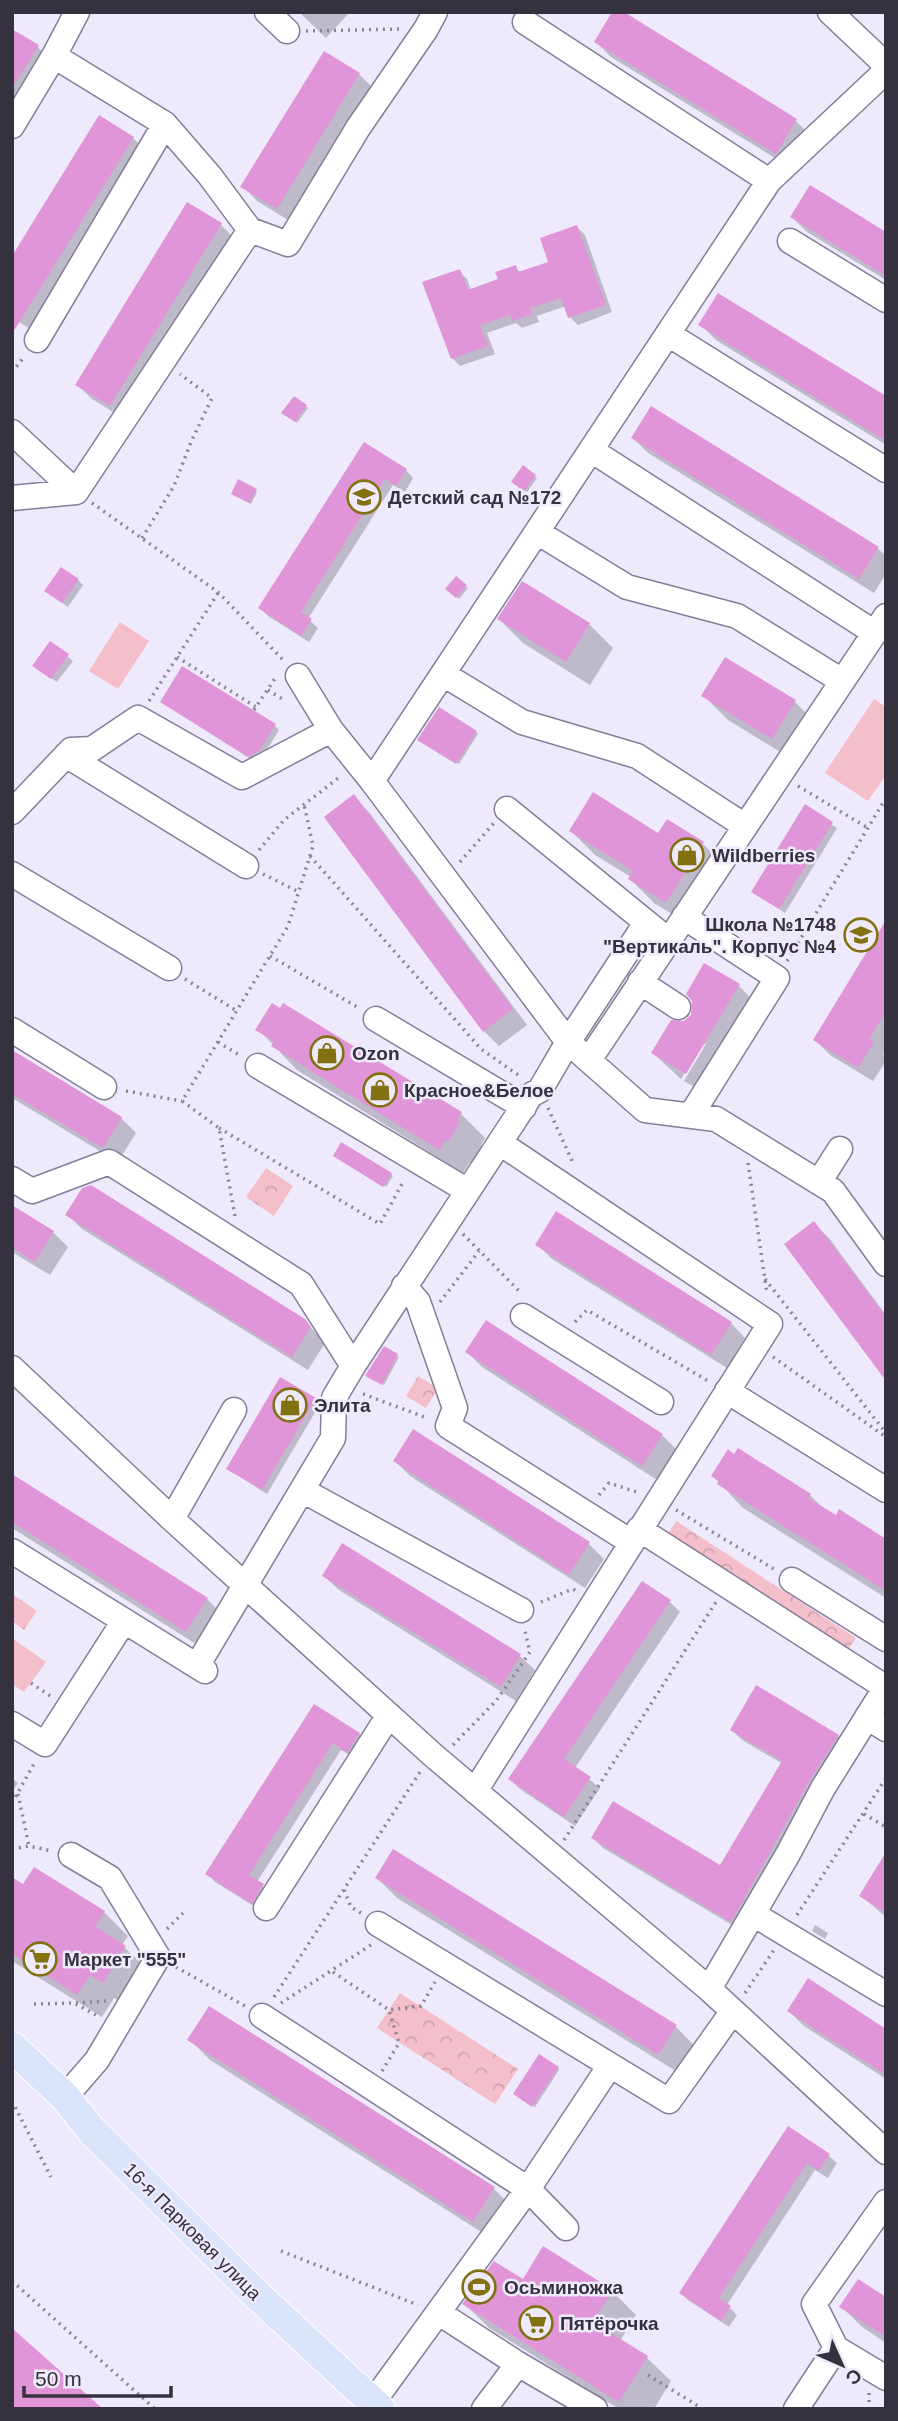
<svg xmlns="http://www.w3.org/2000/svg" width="898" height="2421" font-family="Helvetica,sans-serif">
<defs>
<pattern id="forest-crowns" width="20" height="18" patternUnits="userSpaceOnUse" patternTransform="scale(1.75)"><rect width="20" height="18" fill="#f4becb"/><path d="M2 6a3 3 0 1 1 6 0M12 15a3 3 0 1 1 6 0" fill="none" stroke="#d2a4af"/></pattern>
</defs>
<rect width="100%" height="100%" fill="#efe9fc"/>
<path fill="url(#forest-crowns)" d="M266,1168L293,1186L274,1216L246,1197Z
M418,1376L438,1388L426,1408L406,1396Z
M676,1521L856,1638L845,1654L666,1537Z
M12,1594L37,1611L24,1630L12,1621Z
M400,1993L518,2069L495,2104L377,2028Z"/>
<path fill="#f4becb" d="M120,622L149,641L118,689L89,671Z
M874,699L886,707V775L868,801L825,773Z
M12,1638L46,1662L24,1692L12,1684Z"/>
<path fill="#0003" d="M299,12H346L348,14L326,38Z
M620,12L796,121L811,136L791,168L611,57L596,42Z
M12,31L38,47L52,62L12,127Z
M359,74L374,89L293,223L257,201L243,186Z
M133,138L148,153L37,333L12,318Z
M188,204L221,225L236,240L126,420L92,399L77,384Z
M792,217L886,234V280L807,232Z
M577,227L585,235L612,312L578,325L570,317L566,306L537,316L539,322L522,328L516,323L487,333L495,354L460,366L452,358L459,271L467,279L471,290L500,280L515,267L521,273L551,263Z
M701,325L886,398V445L716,340Z
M294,398L308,408L297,423L286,414Z
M633,438L877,548L886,556V574L874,593L648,453Z
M364,444L406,470L413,478L405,492L393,485L308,619L318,628L309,642L268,616L260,608Z
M535,476L537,478L527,492L515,484Z
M255,490L257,492L251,504L235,495Z
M456,578L468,588L459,599L447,589Z
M78,580L83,585L68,607L51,595Z
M499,619L589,624L613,648L590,685L523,643Z
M51,643L73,661L57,682L39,670Z
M704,696L795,702L819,726L797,762L728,720Z
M162,702L274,725L279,730L263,756L254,761Z
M476,732L478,734L459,764L420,739Z
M354,797L369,812L527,1025L499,1046L484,1031Z
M805,807L837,828L785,913L753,891Z
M667,822L703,844L727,868L691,926L654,903L630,879L631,877L595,855L571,831L659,835Z
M886,935V1050L883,1054L886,1061L873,1081L830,1055L815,1040Z
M739,986L763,1010L711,1096L684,1081L706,1044H702L681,1079L653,1053L685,1022Z
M258,1029L461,1114L485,1138L481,1145L483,1147L472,1165L469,1163L463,1173L297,1070Z
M12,1052L121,1118L136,1133L118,1162L12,1098Z
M337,1157L391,1174L393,1176L386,1187Z
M12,1207L53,1232L68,1247L50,1275L12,1252Z
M67,1214L304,1320L325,1343L308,1370L82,1229Z
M814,1223L829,1238L886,1315V1378Z
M537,1244L731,1323L745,1338L727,1368L552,1259Z
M385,1348L399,1357L384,1385L369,1377Z
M467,1352L662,1435L677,1450L657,1480L482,1367Z
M315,1399L320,1404L267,1494L228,1469Z
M395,1461L589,1544L604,1559L585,1588L410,1476Z
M12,1476L207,1599L227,1619L207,1651L12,1528Z
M713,1476L810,1495L825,1510L886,1541V1598L743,1508Z
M343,1545L520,1656L535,1670L516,1701L339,1590L324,1576Z
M642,1583L670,1602L680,1612L575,1768L600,1788L575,1826L520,1789L510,1779Z
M315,1706L359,1734L367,1742L356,1759L341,1750L257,1882L270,1893L260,1910L215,1882L208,1874Z
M732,1730L838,1736L848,1746L742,1931L603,1848L593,1838L720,1868L783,1764L742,1740Z
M12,1778L18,1783L12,1792Z
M886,1869V1917L861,1896Z
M377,1878L676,2027L696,2047L679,2073L397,1898Z
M12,1879L24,1886L104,1912L128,1936L122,1945L149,1971L127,2006L114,1998L102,2017L12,1961Z
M815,1925L828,1933L825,1939L812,1931Z
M789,2011L886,2031V2079L804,2026Z
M190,2040L494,2189L514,2209L494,2240L210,2060Z
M558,2068L559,2070L535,2107L517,2096Z
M788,2129L829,2156L837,2163L828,2178L815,2170L727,2305L737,2315L729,2327L688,2300L681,2293Z
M544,2249L612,2291L636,2315L620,2341L646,2357L671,2381L654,2409H619L489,2328L465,2304L523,2281Z
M886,2299V2343L862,2327L842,2307Z"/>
<path fill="#e095d8" d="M612,12H624L797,119L776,154L594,42Z
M12,29L39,45L12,88Z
M324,51L360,73L277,209L240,187Z
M99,115L134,137L12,334V256Z
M810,185L886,232V276L790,217Z
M187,202L222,223L110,406L75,385Z
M577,225L606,305L568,318L561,298L530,308L532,314L512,321L510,315L480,325L488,346L451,359L422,282L460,269L468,290L498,279L495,272L516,265L518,272L548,262L540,238Z
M718,293L886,396V441L698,325Z
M294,396L307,405L295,422L281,413Z
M651,406L879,547L859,579L631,438Z
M364,442L407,469L396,486L385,479L301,612L312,619L301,636L258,608Z
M523,465L536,475L524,491L511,482Z
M238,479L257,489L249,503L231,494Z
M61,567L79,579L62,603L44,591Z
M456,576L467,585L456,598L445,589Z
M522,581L590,623L566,662L497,619Z
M50,641L69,654L51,679L32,666Z
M725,657L796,700L772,739L701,696Z
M182,666L276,724L259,751L248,757L160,702Z
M439,707L477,731L456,764L417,740Z
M593,792L658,833L667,819L704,842L666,903L628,879L633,871L569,831Z
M354,794L513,1009L483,1032L324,817Z
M805,804L833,822L779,909L751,892Z
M886,920V1011L869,1039L874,1042L858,1068L813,1040Z
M704,963L740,984L686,1074L651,1053L671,1020L684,1021L691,1015L692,1001L686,994Z
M272,1003L280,1008L283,1003L462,1112L457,1120L460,1122L448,1142L445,1140L439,1150L271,1046L274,1041L255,1030Z
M12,1050L122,1117L103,1148L12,1094Z
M341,1142L392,1173L383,1187L333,1156Z
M91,1185L305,1319L311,1327L292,1357L65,1215L82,1188Z
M12,1205L54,1231L35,1262L12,1248Z
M556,1211L732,1322L711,1355L535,1245Z
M814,1221L886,1317V1381L784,1244Z
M486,1320L663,1434L642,1466L465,1352Z
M384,1346L398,1354L382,1385L365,1376Z
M280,1377L316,1398L262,1490L226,1469Z
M413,1429L590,1542L569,1575L393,1461Z
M738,1448L811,1494L808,1498L836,1515L839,1509L886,1539V1591L717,1484L719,1481L711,1476L728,1449L734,1454Z
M12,1474L208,1598L186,1632L12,1522Z
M342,1543L521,1654L501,1687L322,1576Z
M642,1581L671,1600L564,1759L591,1777L564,1817L508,1779Z
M756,1685L839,1735L810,1780L731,1922L591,1838L613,1801L720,1865L782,1761L730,1730Z
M314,1704L360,1733L347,1753L333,1743L249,1875L264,1884L252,1904L205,1874Z
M393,1849L677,2025L658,2055L375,1878Z
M886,1852V1913L859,1896Z
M34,1867L105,1911L95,1926L126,1946L103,1983L90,1975L77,1995L12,1954V1877L23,1884Z
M808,1978L886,2029V2075L787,2011Z
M209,2006L495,2187L473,2222L187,2040Z
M539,2054L559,2067L532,2107L513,2094Z
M788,2126L830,2154L819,2171L807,2163L719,2298L731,2306L721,2321L679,2293Z
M543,2246L613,2290L593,2322L648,2356L619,2402L462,2304L494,2261L523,2279Z
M858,2279L886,2297V2337L839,2307Z
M12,2328L31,2345L103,2409H12Z"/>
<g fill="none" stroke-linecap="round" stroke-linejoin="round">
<defs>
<path id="minor" d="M267,12L287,31
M830,12L886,65
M525,22L769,181
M54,56L165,124L210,176L250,230
M12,126L54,56L77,12
M790,241L886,300
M668,334L886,470
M37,340L165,124
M12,432L76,492
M591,450L875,633
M12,498L76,492L250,230L288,244L358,128L426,29L435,12
M537,532L627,587L737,616L842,681
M443,674L522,722L637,756L745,826
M298,676L331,730L372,781L568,1042L645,1110L716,1119L833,1191L886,1264
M66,755L246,866
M372,781L769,181L886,71
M507,809L657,931
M12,812L71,750L92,749L138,718L242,777L331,730
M12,874L169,968
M684,917L777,978L691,1115
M640,982L678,1007
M376,1019L524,1107
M12,1030L104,1087
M589,1060L886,616
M258,1066L468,1191
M12,1179L32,1191L109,1162L301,1284L353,1366
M819,1182L840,1149
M404,1286L418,1302L455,1408L448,1426L631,1542
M523,1316L661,1402
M12,1368L172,1519L434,1756L709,1989L886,2152
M727,1391L886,1490
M302,1490L521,1610
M172,1519L234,1410
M639,1529L885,1687
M12,1551L205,1671
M792,1580L886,1639
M197,1666L333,1438L334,1398L353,1366L531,1095L540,1090L568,1042L646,923
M867,1717L886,1729
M12,1724L45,1744L124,1621
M475,1791L770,1324L500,1143
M266,1908L389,1715
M753,1914L886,1994
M378,1924L669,2101L733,2011
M709,1989L788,1854L823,1788L886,1687
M262,2016L528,2189L373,2402
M65,2097L97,2060L158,1957L110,1878L71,1855
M566,2228L528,2189L609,2067
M439,2313L518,2364L484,2409
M836,2348L814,2304L886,2202
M518,2364L595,2409
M796,2409L836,2348L886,2378"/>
<path id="major" d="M12,2047L65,2097L92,2131L258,2296L380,2409"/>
</defs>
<use href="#minor" stroke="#857d99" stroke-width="27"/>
<use href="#major" stroke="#fff" stroke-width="32"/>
<path stroke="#898594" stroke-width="3.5" stroke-dasharray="2 5" stroke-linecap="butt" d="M306,31L400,29
M12,372L24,357
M92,503L218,592L285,662
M142,538L174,486L191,442L212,398L180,374
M177,657L256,707
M268,690L284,700
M149,701L218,593
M254,710L276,677
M798,786L868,828
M259,850L284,820L341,776
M310,856L481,1049L521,1077
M460,862L494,823
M263,874L299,892
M270,956L359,1008
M787,961L886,798
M185,979L237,1011
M218,1042L241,1056
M126,1091L182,1101
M548,1108L574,1165
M219,1128L380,1224L403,1182
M748,1163L767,1294
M235,1216L219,1128L182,1101L288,926L313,846L304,804
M463,1234L521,1293
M765,1279L886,1433
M440,1302L479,1251
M575,1322L587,1310L710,1382
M773,1357L886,1437
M363,1394L427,1418
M599,1495L609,1483L637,1492
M676,1510L774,1569
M541,1602L573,1589L576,1591
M31,1683L52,1697
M453,1745L496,1701L530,1652L525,1631
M18,1794L29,1846
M12,1803L35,1762
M864,1814L886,1827
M564,1840L716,1602
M12,1849L29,1846L52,1851
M344,1890L351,1907L361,1913
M797,1915L886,1778
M167,1929L183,1913
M176,1967L245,2006
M333,1972L389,2010L421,2006L435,1982
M745,1993L774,1950
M274,1997L420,1772
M76,2003L107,2001
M281,2003L371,1945
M34,2004L74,2003L98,2016
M382,2071L399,2043L389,2010
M12,2101L51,2177
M281,2251L418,2305
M12,2281L155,2409
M648,2375L703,2409
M869,2409V2393"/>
<use href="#minor" stroke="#fff" stroke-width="24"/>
<use href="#major" stroke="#dae5fb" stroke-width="30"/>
</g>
<defs>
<symbol id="school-ring" viewBox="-11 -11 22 22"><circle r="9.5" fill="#efe9fc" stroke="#827111" stroke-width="1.5"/><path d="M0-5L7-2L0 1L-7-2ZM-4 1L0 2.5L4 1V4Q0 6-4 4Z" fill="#827111"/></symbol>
<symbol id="shop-ring" viewBox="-11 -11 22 22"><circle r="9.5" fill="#efe9fc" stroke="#827111" stroke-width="1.5"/><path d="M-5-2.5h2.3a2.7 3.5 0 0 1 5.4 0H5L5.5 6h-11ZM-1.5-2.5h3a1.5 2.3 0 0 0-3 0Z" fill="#827111"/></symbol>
<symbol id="supermarket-ring" viewBox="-11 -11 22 22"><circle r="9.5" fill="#efe9fc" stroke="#827111" stroke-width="1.5"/><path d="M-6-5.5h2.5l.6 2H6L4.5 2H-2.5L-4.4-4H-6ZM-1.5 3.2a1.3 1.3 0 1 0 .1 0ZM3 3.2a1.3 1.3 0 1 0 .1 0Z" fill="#827111"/></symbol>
<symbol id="stadium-ring" viewBox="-11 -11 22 22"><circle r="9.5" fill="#efe9fc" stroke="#827111" stroke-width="1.5"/><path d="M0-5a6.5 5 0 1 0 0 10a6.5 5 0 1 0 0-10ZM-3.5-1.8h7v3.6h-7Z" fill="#827111"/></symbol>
</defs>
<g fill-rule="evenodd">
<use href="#school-ring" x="345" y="478" width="38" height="38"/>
<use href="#shop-ring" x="668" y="836" width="38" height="38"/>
<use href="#school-ring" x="842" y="916" width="38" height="38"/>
<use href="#shop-ring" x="308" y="1034" width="38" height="38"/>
<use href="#shop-ring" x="361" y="1071" width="38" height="38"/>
<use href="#shop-ring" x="271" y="1386" width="38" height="38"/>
<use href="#supermarket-ring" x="21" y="1940" width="38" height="38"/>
<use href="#stadium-ring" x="460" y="2268" width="38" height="38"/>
<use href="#supermarket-ring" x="517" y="2304" width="38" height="38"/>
</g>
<g text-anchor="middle" stroke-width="5" stroke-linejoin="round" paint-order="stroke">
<g font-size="19" font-weight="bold" fill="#35313d" stroke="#efe9fc" text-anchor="start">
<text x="388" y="504">Детский сад №172</text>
<text x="712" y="862">Wildberries</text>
<text x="836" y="931" text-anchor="end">Школа №1748<tspan x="836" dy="22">"Вертикаль". Корпус №4</tspan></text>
<text x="352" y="1060">Ozon</text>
<text x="404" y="1097">Красное&amp;Белое</text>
<text x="314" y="1412">Элита</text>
<text x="64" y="1966">Маркет "555"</text>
<text x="504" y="2294">Осьминожка</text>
<text x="560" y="2330">Пятёрочка</text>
</g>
<g font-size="19" fill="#35313d" stroke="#efe9fc">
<text transform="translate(193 2231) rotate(45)" y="7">16-я Парковая улица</text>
</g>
</g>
<rect width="898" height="2421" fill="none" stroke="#35313d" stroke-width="28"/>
<g transform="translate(842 2365) rotate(135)" stroke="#efe9fc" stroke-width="5" paint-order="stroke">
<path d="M0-5L12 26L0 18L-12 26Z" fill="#35313d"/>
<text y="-10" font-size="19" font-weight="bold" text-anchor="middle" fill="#35313d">С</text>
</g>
<path d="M24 2386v10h147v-10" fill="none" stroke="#35313d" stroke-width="3.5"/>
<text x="35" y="2386" font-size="21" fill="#35313d" stroke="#efe9fc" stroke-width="5" paint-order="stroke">50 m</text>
</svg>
